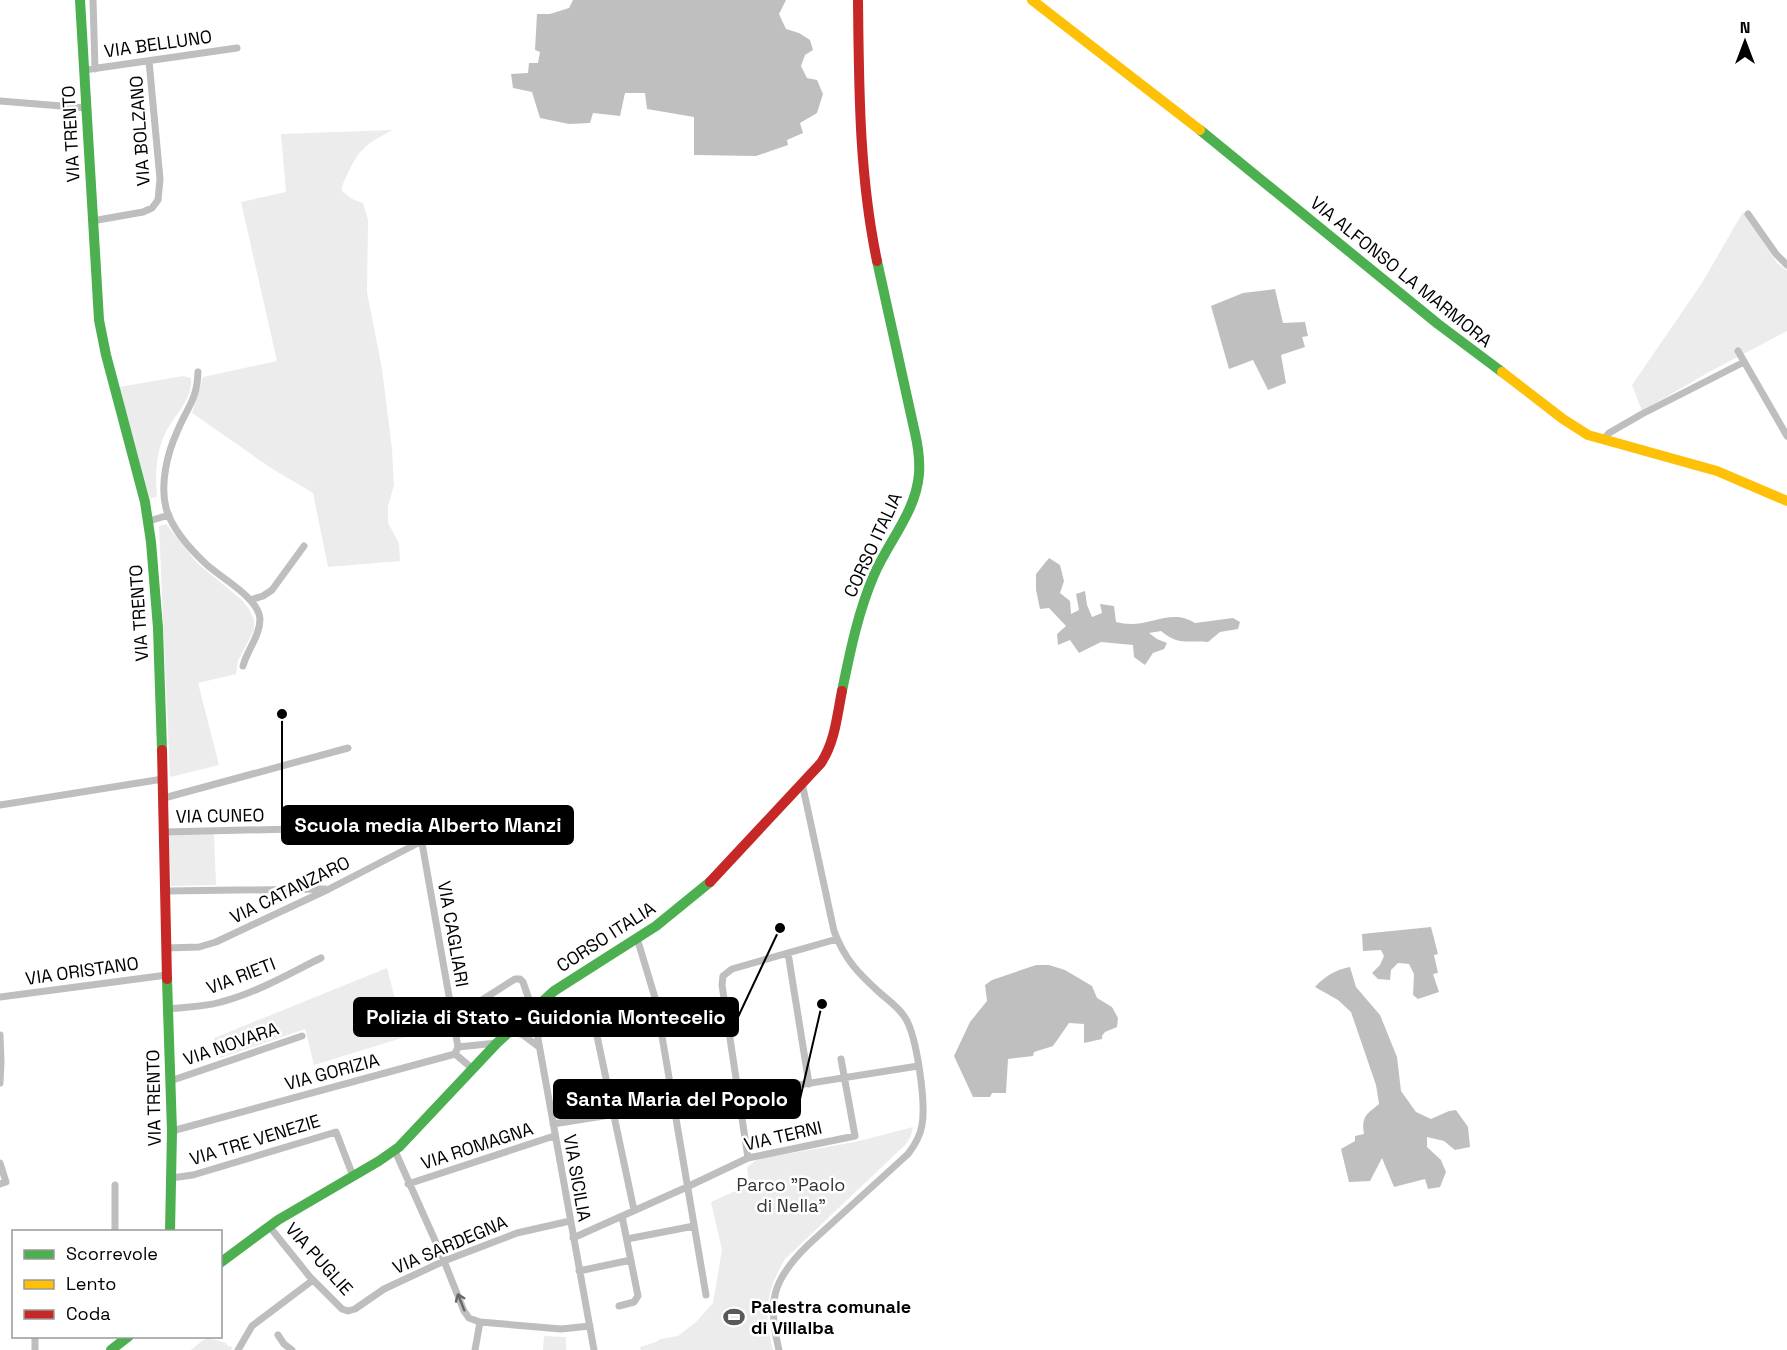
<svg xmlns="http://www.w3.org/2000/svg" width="1787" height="1350" font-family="'Space Grotesk',sans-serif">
<rect width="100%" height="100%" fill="#fff"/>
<path fill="#ececec" d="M393,130C368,143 360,147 348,173C345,179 342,184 342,191L352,199L363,203L368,220L367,292L382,369L392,449L394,485L388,506V523L399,543L400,561L328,567L313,493L271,468L192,413L203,377L277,361L241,202L286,192L281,134Z
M1743,212L1777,263L1787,271V331L1709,372L1642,411L1632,385L1702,283Z
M183,376L191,378C193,401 173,415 164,436C156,455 155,474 157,495L156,497L151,498L149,496L119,387Z
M166,524L197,563L242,600L249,609L254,620V630L238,661L236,674L198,683L219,765L170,777L159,526Z
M214,834L216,885L171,886L169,835Z
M387,968L405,1037L314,1065L305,1029L220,1058L214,1038Z
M913,1127L911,1136L906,1144L785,1259C766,1291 763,1314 773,1350H641L640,1347L656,1342L660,1339L678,1336L696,1322L713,1303L722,1250L711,1202L749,1185L747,1167L758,1159L855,1142Z
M544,1336L566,1337V1350H543Z
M209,1338L226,1343L228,1346L233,1347L231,1350H191L203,1340Z"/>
<path fill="#bfbfbf" d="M573,0H786L779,14L786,29L799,33L810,40L813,50L805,55L801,66L807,78L817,80L823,94L817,113L800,123L803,133L787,140L788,145L756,156L694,155V117L647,109L645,93H625L620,116L593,113L590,123L569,124L540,118L532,92L513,88L511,74L528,73L529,63H538L540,52L535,50L537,14H550L569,8Z
M1275,289L1283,323L1305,322L1308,336L1302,337L1305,347L1281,355L1286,383L1268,390L1253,360L1229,369L1211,306L1243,293Z
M1049,558L1060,565L1064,581L1060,593L1070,601L1071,614L1079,610L1076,594L1085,591L1087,605L1092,617L1102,613L1100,604L1114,606L1116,622C1121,623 1126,624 1131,624C1154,624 1173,609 1195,623L1233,618L1240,622L1238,629L1220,632L1208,642C1187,640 1179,646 1161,631L1149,633L1157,639L1167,643L1164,649L1153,653L1145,665L1134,657L1133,645L1101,642L1079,653L1070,640L1058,645L1057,634L1066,626L1049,608L1040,609L1036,590V574Z
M1431,927L1438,954L1434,955L1438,973L1433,974L1439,992L1418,999L1413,995L1414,974L1409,964L1398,963L1391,970L1390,980L1378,979L1372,973L1380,965L1384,956L1381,950L1363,951L1362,934Z
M1036,965H1049L1065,970L1092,986L1097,998L1112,1007L1118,1018L1117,1027L1105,1032L1102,1036V1039L1084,1043V1024L1069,1023L1053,1046L1034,1052L1033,1056L1008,1059L1006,1093H992L990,1097H973L954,1056L970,1022L987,1001L985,985L992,980Z
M1350,967L1356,987L1380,1015L1397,1057L1401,1091L1416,1112L1431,1119L1449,1111L1456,1110L1468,1127L1470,1147L1455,1150L1444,1141L1427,1137V1147L1441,1160L1446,1172L1440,1187L1428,1189L1425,1179L1394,1187L1382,1158L1370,1181L1349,1182L1341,1149L1355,1141V1136L1364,1134C1361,1116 1367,1114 1379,1104L1376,1085L1351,1012L1338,1000L1315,987C1325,976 1335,970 1350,967Z"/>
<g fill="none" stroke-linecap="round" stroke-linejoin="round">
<path stroke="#bebebe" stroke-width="7" d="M93,0L95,69
M84,70L237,48
M0,101L86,108
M1748,214L1776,254L1787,265
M92,221L143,212L152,208L158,200L160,179L149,61
M1738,351L1787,436
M198,372C197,401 187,407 177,432C167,454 160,484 166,508C172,529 191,550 206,564C221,578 259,598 260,619C260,636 247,650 243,666
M1603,440L1609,433L1642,414L1744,362
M149,521L169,515
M250,600L263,596L272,590L304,546
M164,798L348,748
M0,805L163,779
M165,832L419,826L458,1047
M166,891L325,889
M637,938L656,1001L706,1295
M166,948L199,947L216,942L329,889L422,841
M788,953L809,1084
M0,997L167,975
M169,1009C186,1007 204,1007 221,1002C256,993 288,974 321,958
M451,1011L482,1000L515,979H520L523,982L533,1011L594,1350
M594,1022L634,1210
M510,1031L523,1035L539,1047
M0,1035L1,1062L0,1083
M455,1054L473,1069
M170,1081L302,1036
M553,1124L918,1066
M172,1131L455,1054L458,1047L497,1043
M395,1151L442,1256L464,1311L469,1318L480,1322L475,1350
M748,1158L722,985L723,976L732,969L837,939
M0,1163L6,1182L0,1184
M171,1178L193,1175L336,1132L353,1176
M408,1184L554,1136
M269,1226L310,1277L342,1309L348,1311L355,1309L384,1289L444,1261L517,1233L570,1221
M115,1232V1185
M573,1238L687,1187L748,1158L855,1136L841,1059
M627,1239L694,1226
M579,1271L631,1260
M619,1306L634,1302L638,1296L622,1216
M480,1322L561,1329L590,1326
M278,1335L284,1344L292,1350
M35,1336V1350
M238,1350L252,1326L313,1280
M779,1350C767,1302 772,1280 808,1245L908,1154C915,1145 920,1137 922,1125C926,1103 917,1034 904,1016C898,1007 888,1000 880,993C858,973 845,960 834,931L802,783"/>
<path stroke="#4caf50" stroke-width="10" d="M80,0L99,320L106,355L145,502L151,542L158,628L162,750
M1200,130L1438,324L1502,372
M842,691C850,652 858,612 874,575C888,542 916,512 919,474C920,460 918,446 915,433L877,261
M167,979L172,1131L170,1232
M220,1263L278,1220L379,1161L399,1147L497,1043L554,991L656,926L710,882
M111,1350L129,1336"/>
<path stroke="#ffc107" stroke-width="10" d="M1032,0L1200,130
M1502,372L1563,419L1588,435L1717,471L1787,501"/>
<path stroke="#c62828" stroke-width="10" d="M858,0C859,88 859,175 877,261
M162,750L167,979
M710,882L821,763C835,742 837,716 842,691"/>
</g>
<defs><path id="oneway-shaft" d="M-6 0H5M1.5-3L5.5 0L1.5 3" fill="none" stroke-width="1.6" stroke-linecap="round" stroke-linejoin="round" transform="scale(1.5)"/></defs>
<use stroke="#686868" href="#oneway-shaft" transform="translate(461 1302) rotate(-112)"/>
<defs>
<symbol id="stadium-bare" viewBox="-9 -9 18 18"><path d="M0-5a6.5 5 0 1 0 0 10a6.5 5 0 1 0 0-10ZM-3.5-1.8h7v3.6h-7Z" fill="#595959" stroke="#fff" stroke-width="2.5" paint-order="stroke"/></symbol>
</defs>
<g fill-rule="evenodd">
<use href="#stadium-bare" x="719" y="1302" width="30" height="30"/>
</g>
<g text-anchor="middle" stroke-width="5" stroke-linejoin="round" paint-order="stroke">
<g font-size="18" fill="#000" stroke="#fff">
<text transform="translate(158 44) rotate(-8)" y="6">VIA BELLUNO</text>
<text transform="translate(140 131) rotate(-94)" y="6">VIA BOLZANO</text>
<text transform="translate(71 134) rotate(-93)" y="6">VIA TRENTO</text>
<text transform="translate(1401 272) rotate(39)" y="6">VIA ALFONSO LA MARMORA</text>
<text transform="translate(873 545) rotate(-65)" y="6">CORSO ITALIA</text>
<text transform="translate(139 613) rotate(-94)" y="6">VIA TRENTO</text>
<text transform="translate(220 816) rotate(-1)" y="6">VIA CUNEO</text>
<text transform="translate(290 890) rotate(-26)" y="6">VIA CATANZARO</text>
<text transform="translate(453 934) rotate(80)" y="6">VIA CAGLIARI</text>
<text transform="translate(606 937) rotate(-33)" y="6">CORSO ITALIA</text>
<text transform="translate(82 971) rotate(-8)" y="6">VIA ORISTANO</text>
<text transform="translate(241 976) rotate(-21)" y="6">VIA RIETI</text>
<text transform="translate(231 1044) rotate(-19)" y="6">VIA NOVARA</text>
<text transform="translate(332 1072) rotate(-15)" y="6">VIA GORIZIA</text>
<text transform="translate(154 1098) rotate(-91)" y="6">VIA TRENTO</text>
<text transform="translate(783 1136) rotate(-13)" y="6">VIA TERNI</text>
<text transform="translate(255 1140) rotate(-17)" y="6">VIA TRE VENEZIE</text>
<text transform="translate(477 1146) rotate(-18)" y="6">VIA ROMAGNA</text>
<text transform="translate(577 1178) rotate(80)" y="6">VIA SICILIA</text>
<text transform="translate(450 1245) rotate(-23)" y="6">VIA SARDEGNA</text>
<text transform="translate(319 1259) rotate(48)" y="6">VIA PUGLIE</text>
</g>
<g font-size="18" fill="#333" stroke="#fff">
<text x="791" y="1191">Parco "Paolo<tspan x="791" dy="21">di Nella"</tspan></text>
</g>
<g font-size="18" font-weight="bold" fill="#000" stroke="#fff" text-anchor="start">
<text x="751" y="1313">Palestra comunale<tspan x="751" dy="21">di Villalba</tspan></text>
</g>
</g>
<path fill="none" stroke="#000" stroke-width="2" d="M282 714L282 825M780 928L738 1017M822 1004L800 1099"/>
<g fill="#000" stroke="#fff" stroke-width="2">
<circle cx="282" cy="714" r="6"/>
<circle cx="780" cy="928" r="6"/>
<circle cx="822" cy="1004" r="6"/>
</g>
<g fill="#000" stroke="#000" stroke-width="2">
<rect x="282" y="806" width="291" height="38" rx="6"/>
<rect x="354" y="998" width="384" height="38" rx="6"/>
<rect x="554" y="1080" width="246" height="38" rx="6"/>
</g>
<g font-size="20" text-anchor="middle" font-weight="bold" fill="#fff">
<text x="428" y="832">Scuola media Alberto Manzi</text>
<text x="546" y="1024">Polizia di Stato - Guidonia Montecelio</text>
<text x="677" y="1106">Santa Maria del Popolo</text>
</g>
<rect x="12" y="1230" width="210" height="108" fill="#ffffff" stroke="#999999" stroke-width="1.5"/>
<rect x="24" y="1250" width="30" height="9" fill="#4caf50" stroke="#999999" stroke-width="1.5"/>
<text x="66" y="1260" font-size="18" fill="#000000">Scorrevole</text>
<rect x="24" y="1280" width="30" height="9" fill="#ffc107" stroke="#999999" stroke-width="1.5"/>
<text x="66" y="1290" font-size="18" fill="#000000">Lento</text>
<rect x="24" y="1310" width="30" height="9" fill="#c62828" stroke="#999999" stroke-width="1.5"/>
<text x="66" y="1320" font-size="18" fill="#000000">Coda</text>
<g transform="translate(1745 42)" stroke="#ffffff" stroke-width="4.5" paint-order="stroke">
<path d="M0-4.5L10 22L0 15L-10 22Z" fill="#000000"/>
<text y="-9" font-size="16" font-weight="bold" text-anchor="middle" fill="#000000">N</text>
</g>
</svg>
